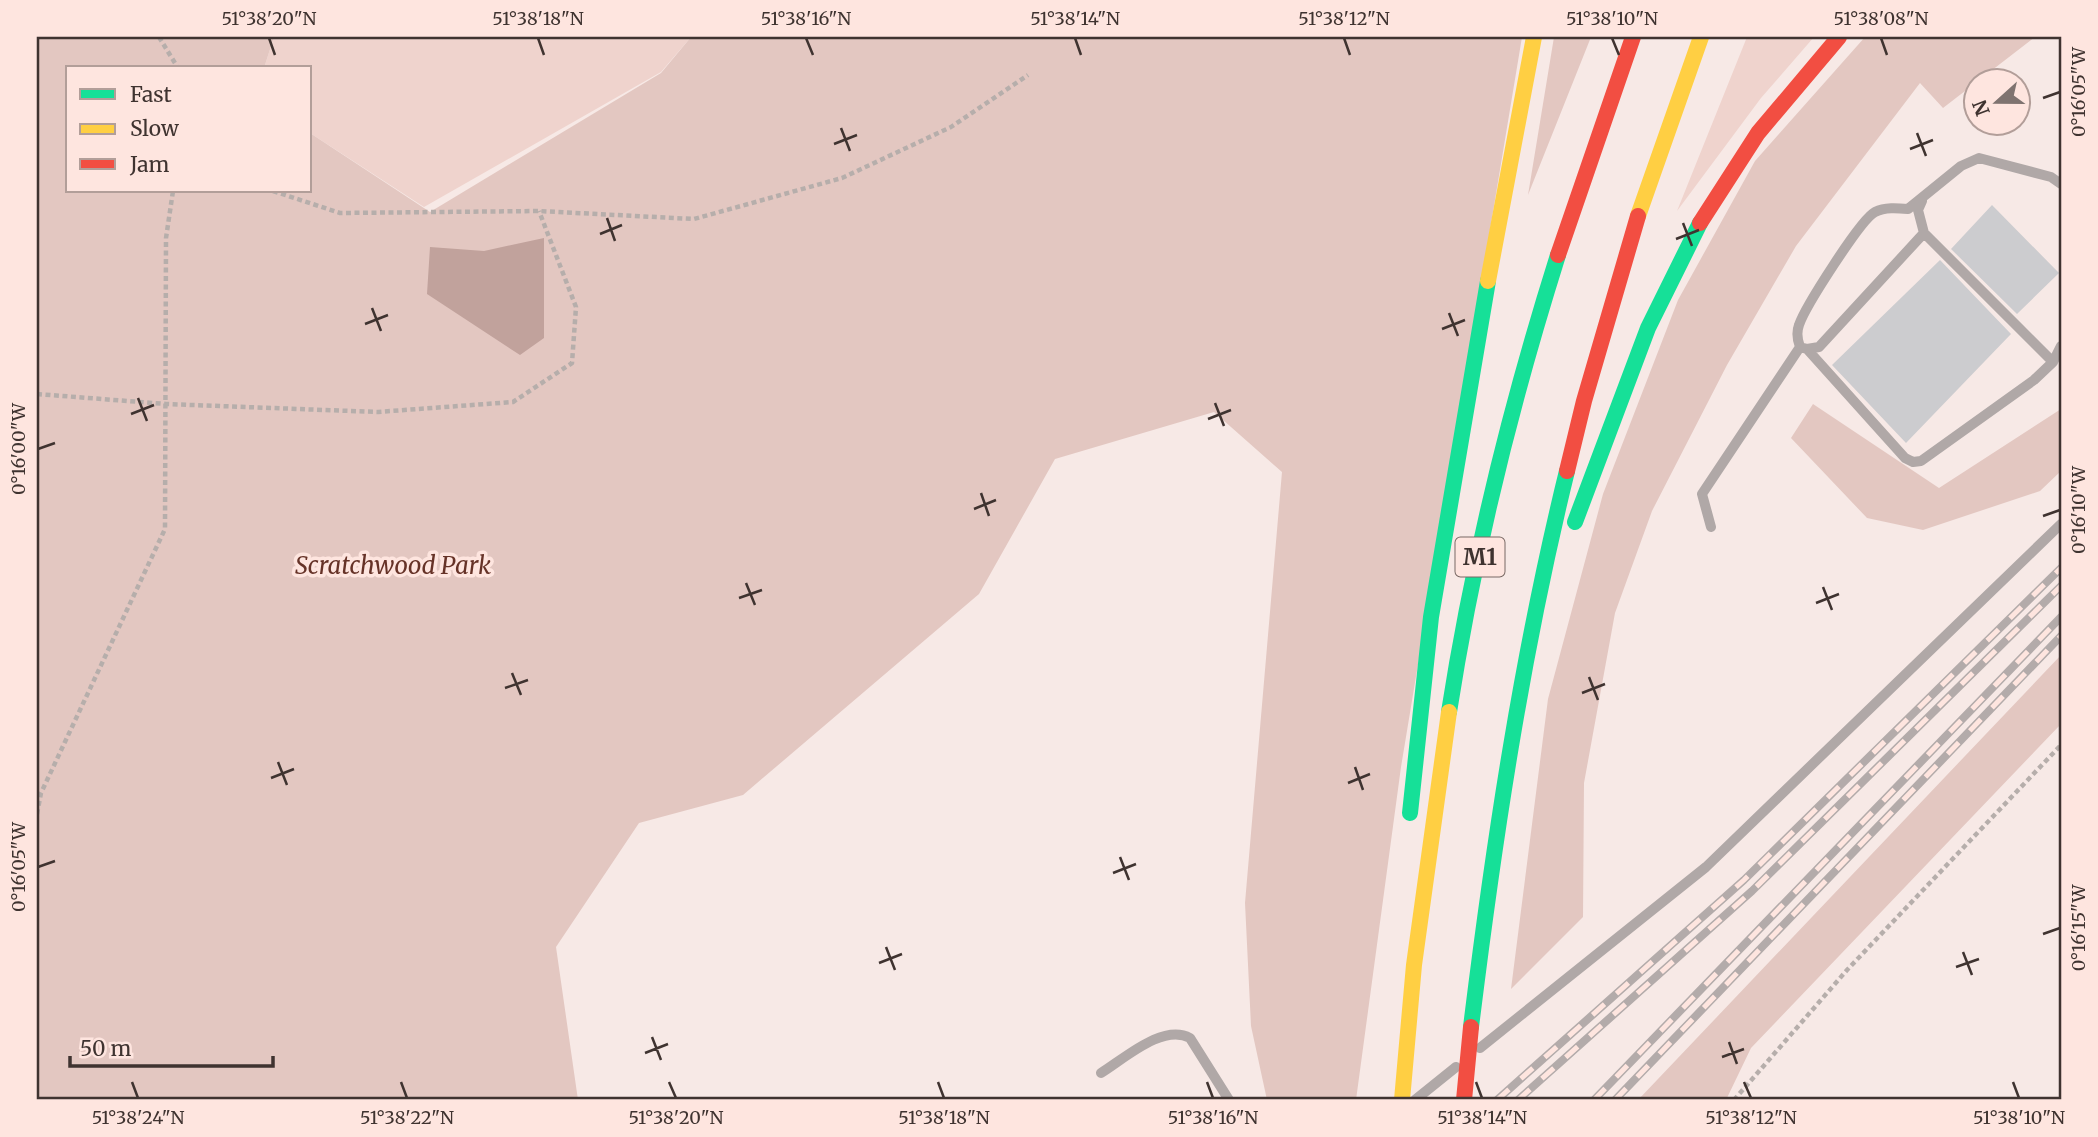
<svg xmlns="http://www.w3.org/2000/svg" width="2098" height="1137" font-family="Merriweather,serif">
<rect width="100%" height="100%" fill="#f7e9e6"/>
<path fill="#efd3cd" d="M274,37H691L661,72L424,207L310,133V68H264Z
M1747,37H1814L1761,98L1677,211Z"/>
<path fill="#e3c7c1" d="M37,37H274L264,68H68V191H310V133L430,212L661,73L691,37H1522L1401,767L1356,1100H1267L1251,1026L1245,903L1282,472L1214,412L1055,459L979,594L743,795L639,823L556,947L578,1100H37Z
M1554,37H1591L1528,195Z
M1865,37H2035L1943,108L1920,83L1796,246L1727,365L1652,511L1615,613L1584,783L1583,917L1511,989L1548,699L1603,494L1678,300L1755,161Z
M1813,404L1939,488L2061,409V471L2040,491L1923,530L1867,518L1791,438Z
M2061,655V724L1751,1048L1726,1100H1638Z"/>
<path fill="#c1a29c" d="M544,238V338L520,355L427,294L430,247L484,251Z"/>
<path fill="#cccccf" d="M1992,205L2059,273L2017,314L1951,249Z
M1940,260L2011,334L1906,443L1832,365Z"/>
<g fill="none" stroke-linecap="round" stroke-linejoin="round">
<path stroke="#b6aeab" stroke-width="4.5" stroke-dasharray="5 3.5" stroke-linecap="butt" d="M159,37L178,68
M273,191L340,213L539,211L694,219L842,178L951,127L1028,75
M37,394L166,404L378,412L513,402L572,363L576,307L539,211
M37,814L41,793L165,529L166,238L173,191
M1734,1100L1847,970L2061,745"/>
<path stroke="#b0a8a7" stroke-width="10" d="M2061,184L2051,177L1979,158L1961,166L1908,209C1897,208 1885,207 1875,212C1861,219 1805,307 1799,325C1796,333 1797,339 1800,347L1807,349L1819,347L1924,233L2053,362L2061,346
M1922,201L1918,210L1924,233
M1807,349L1905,458L1913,462L1921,461L2034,380L2053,362
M1711,527L1702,494L1800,347
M1480,1048L1706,867L2061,524
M1101,1073C1124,1059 1163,1023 1190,1038L1229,1100
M1415,1100L1456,1067"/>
<path stroke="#16e098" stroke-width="16" d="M1575,522L1648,328L1700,223
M1449,712C1473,558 1511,404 1558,255
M1410,813L1431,617L1488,281
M1471,1027C1494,840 1522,654 1567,471"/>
<path stroke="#ffcf43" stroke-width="16" d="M1638,216L1701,37
M1488,281L1534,37
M1402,1100L1414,965L1449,712"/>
<path stroke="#f24e42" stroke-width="16" d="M1700,223L1758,133L1839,37
M1558,255L1633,37
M1567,471L1584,401L1638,216"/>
<defs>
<path id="rail" d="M1497,1100L1744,880L2061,568
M1518,1100L1752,891L2061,586
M1594,1100L2061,617
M1615,1100L2061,636"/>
</defs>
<use href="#rail" stroke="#b3abaa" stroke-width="8"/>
<use href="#rail" stroke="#fee5df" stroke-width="5" stroke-dasharray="16" stroke-linecap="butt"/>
<path stroke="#f24e42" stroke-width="16" d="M1464,1100L1471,1027"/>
</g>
<path fill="none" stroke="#3f3330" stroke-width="2.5" d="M269,38L275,55M538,38L544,55M806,38L813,55M1075,38L1081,55M1344,38L1350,55M1612,38L1619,55M1881,38L1887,55M2043,98L2060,92M841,128L850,151M1917,133L1926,156M834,144L857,135M1910,149L1933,140M607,218L615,241M1683,223L1692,246M600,234L622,225M1676,239L1699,230M372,308L381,331M1449,313L1458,336M365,324L388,315M1442,329L1465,320M138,398L147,421M1215,403L1224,426M131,414L154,405M1208,419L1231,410M38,449L55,443M981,493L989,516M974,509L996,500M2043,516L2060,510M746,583L755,605M1823,587L1832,610M739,598L762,590M1816,603L1839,594M512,673L521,695M1589,677L1598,700M505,688L528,680M1582,693L1605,684M278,762L287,785M1355,767L1363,790M271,778L294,769M1348,783L1370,774M1120,857L1129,880M38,867L55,861M1113,873L1136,864M2043,934L2060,928M886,947L895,970M1963,952L1972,975M879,963L902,954M1956,967L1979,959M652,1037L661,1060M1729,1042L1737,1064M645,1053L668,1044M1722,1057L1744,1049M132,1082L138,1098M401,1082L407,1098M669,1082L676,1098M938,1082L944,1098M1207,1082L1213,1098M1476,1082L1482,1098M1744,1082L1751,1098M2013,1082L2019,1098"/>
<g text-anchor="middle" stroke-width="7" stroke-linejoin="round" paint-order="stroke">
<rect fill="#fee5df" stroke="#786864" stroke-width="2" x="1455.5" y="537.5" width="49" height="39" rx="5"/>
<g font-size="23" font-weight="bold" fill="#3f3330">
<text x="1480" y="565">M1</text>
</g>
<g font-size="24" font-style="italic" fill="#663227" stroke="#fee5df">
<text x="393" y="574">Scratchwood Park</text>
</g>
</g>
<rect width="2098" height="1137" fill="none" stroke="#fee5df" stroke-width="77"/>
<rect x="66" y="66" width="245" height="126" fill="#fee5df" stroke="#b29e99" stroke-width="2"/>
<rect x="80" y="89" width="35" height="10" fill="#16e098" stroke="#b29e99" stroke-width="2"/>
<text x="130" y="102" font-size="21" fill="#3f3330">Fast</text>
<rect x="80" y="124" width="35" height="10" fill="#ffcf43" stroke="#b29e99" stroke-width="2"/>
<text x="130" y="136" font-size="21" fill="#3f3330">Slow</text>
<rect x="80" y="159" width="35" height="10" fill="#f24e42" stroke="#b29e99" stroke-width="2"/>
<text x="130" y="172" font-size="21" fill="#3f3330">Jam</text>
<g transform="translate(1997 102) rotate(249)"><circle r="33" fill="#fee5df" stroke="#b29e99" stroke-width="2"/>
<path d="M0-5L12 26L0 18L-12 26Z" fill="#7f7370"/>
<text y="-10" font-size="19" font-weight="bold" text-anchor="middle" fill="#3f3330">N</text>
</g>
<path d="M70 1056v10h203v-10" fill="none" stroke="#3f3330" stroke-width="3.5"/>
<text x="80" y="1056" font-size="21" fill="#3f3330" stroke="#fee5df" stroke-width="5" paint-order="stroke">50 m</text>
<rect x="38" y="38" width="2022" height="1060" fill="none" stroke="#3f3330" stroke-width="2.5"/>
<g font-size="18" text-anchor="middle" fill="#3f3330">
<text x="269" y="25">51°38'20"N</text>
<text x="538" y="25">51°38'18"N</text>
<text x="806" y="25">51°38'16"N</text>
<text x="1075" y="25">51°38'14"N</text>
<text x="1344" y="25">51°38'12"N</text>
<text x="1612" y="25">51°38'10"N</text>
<text x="1881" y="25">51°38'08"N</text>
<text transform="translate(2079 92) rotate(-90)" y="6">0°16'05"W</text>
<text transform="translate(19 449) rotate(-90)" y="6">0°16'00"W</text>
<text transform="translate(2079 510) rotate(-90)" y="6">0°16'10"W</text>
<text transform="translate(19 867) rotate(-90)" y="6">0°16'05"W</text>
<text transform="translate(2079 928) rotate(-90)" y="6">0°16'15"W</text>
<text x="138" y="1124">51°38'24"N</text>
<text x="407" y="1124">51°38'22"N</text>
<text x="676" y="1124">51°38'20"N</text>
<text x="944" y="1124">51°38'18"N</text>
<text x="1213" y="1124">51°38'16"N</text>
<text x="1482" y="1124">51°38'14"N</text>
<text x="1751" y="1124">51°38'12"N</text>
<text x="2019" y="1124">51°38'10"N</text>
</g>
</svg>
